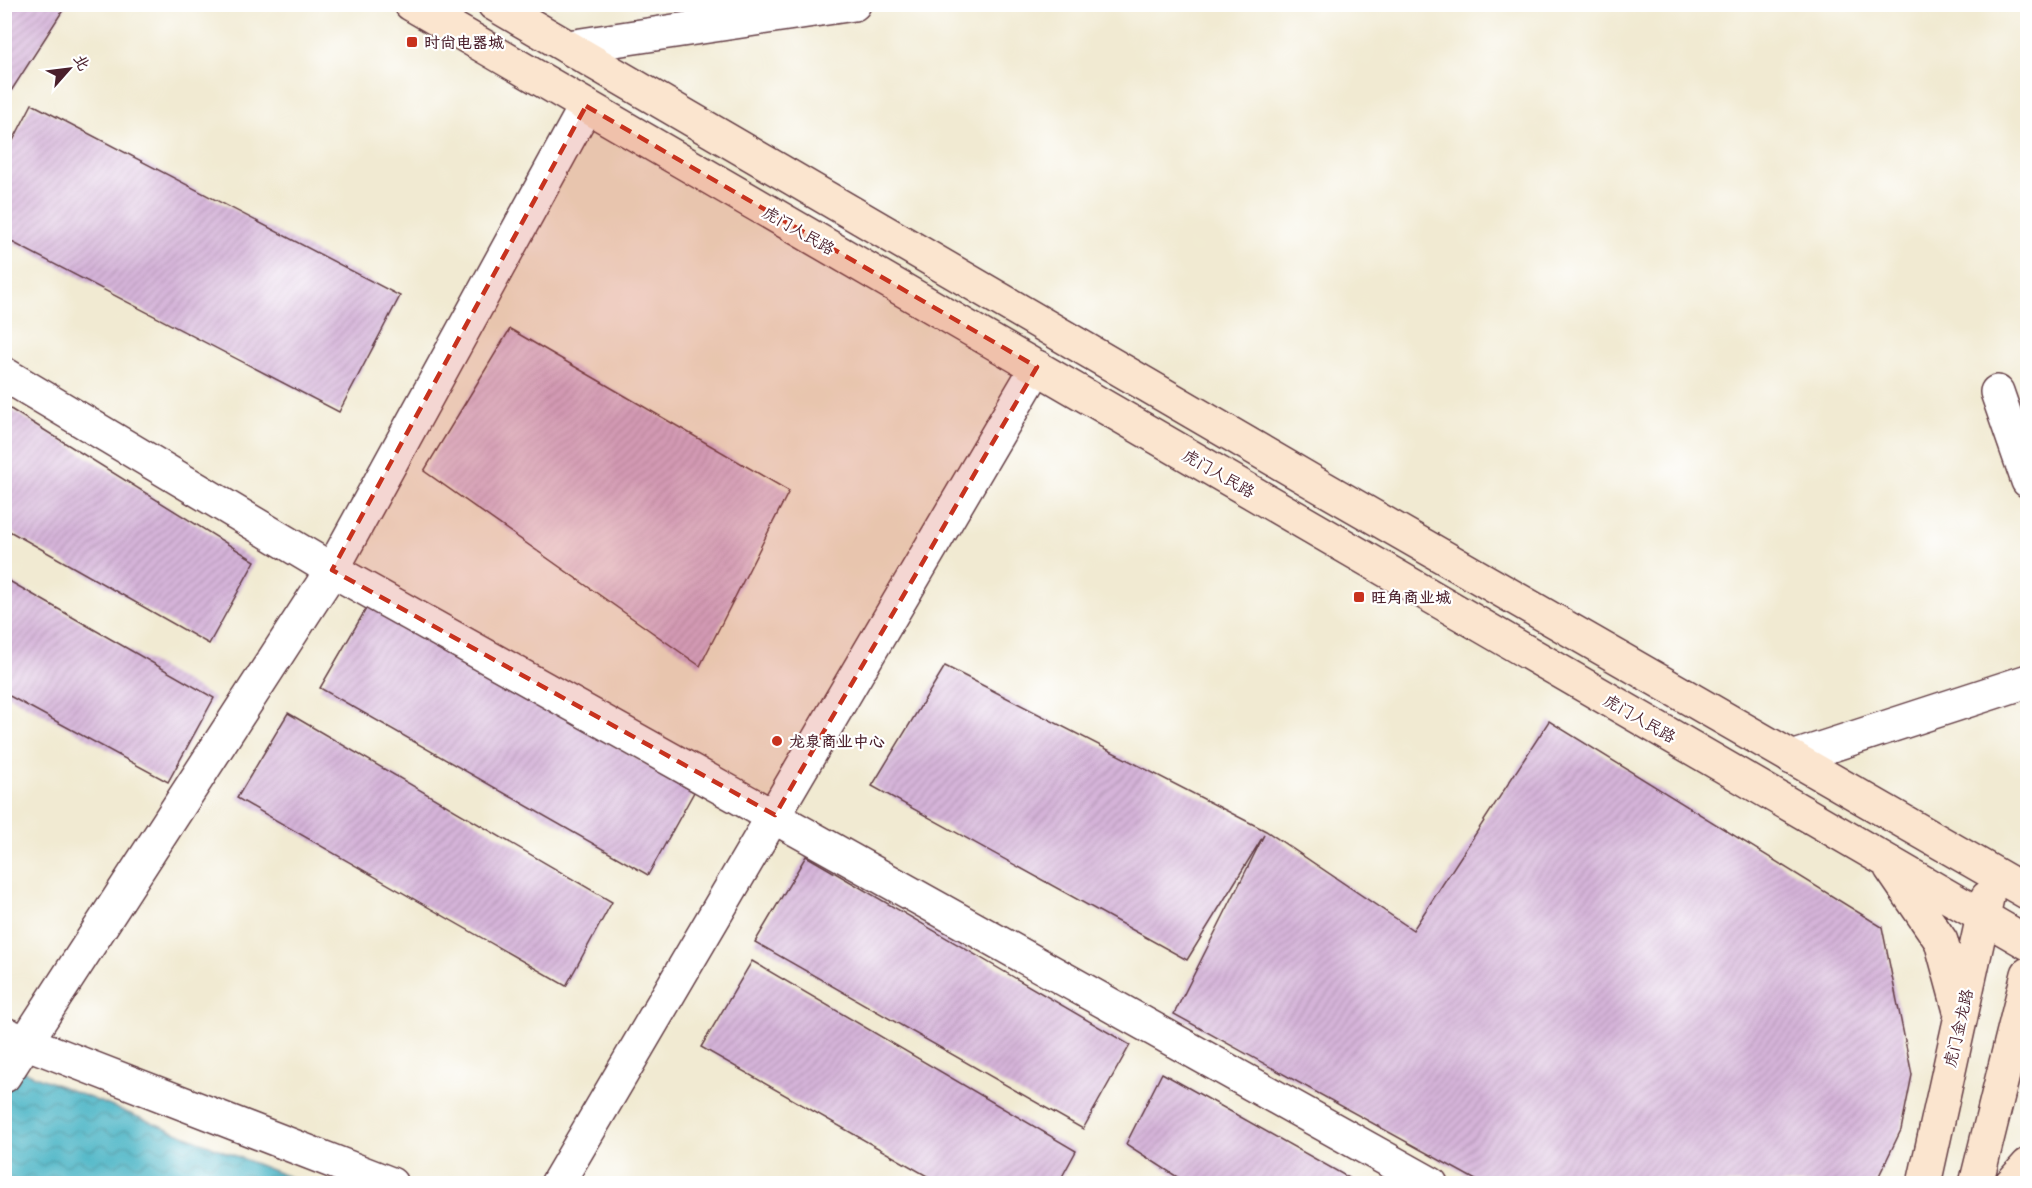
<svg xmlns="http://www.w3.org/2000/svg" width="2032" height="1188" font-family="'Playpen Sans','LXGW WenKai TC',sans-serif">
<defs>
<pattern id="water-waves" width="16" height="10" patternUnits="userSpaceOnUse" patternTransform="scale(1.5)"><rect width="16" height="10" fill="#47b3c4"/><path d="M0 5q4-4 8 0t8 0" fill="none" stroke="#3d919f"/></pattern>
<pattern id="building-hatch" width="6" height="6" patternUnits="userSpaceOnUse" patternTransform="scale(1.5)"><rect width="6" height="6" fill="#d5b4d9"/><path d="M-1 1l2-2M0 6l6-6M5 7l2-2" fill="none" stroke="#b89aba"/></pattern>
</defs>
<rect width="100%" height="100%" fill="#fff"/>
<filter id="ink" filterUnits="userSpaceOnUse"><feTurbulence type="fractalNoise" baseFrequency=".0167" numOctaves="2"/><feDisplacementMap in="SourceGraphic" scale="12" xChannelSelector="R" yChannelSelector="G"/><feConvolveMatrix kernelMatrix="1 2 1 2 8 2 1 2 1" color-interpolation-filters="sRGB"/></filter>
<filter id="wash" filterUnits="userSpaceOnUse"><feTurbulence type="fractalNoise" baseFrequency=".008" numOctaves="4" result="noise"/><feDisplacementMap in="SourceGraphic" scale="24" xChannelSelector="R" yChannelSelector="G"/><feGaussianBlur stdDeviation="1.35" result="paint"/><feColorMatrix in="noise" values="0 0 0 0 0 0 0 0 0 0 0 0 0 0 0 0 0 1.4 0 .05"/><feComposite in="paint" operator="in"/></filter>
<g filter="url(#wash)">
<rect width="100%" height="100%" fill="#f1ead2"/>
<path fill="url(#water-waves)" stroke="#486978" stroke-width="1.5" d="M5,1064L304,1183H5Z"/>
<g id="blocks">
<path fill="url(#building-hatch)" d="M4,4H67L4,102Z
M32,104L400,296L339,412L4,238V158Z
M510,329L789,491L700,666L424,471Z
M4,405L255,561L209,644L4,528Z
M4,578L214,698L168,782L4,693Z
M370,602L694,792L648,875L320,688Z
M945,666L1266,831L1413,930L1549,721L1882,927L1912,1075L1901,1130L1875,1184H1483L1174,1014L1264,835L1187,960L872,786Z
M288,713L612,902L566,986L237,798Z
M806,856L1130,1045L1083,1129L755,942Z
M752,961L1076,1151L1058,1184H941L701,1047Z
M1162,1073L1360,1184H1188L1126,1144Z
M1088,1177L1099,1184H1085Z"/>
</g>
</g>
<g filter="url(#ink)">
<use href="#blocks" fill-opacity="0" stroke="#633d44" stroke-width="1.5"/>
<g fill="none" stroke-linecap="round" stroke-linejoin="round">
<defs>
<path id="minor" d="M568,47L854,4
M4,374L332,570L1431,1184
M1997,392L2028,481
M1792,758L2028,681
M7,1035L391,1184
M4,1076L332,570L586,106
M557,1184L1037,367"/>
<path id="secondary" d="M411,4L2028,943
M494,4L1313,482L2028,893
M1891,868L1941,941L1960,1011
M1924,1184L1987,898
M1976,1184L2028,974
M2011,1184L2028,1165"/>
</defs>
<use href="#minor" stroke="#633d44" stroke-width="36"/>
<use href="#secondary" stroke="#633d44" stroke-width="36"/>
<use href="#minor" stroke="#fff" stroke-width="33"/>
<use href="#secondary" stroke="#fbe5cf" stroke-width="33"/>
</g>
</g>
<path fill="#c8321e" fill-opacity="0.2" stroke="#c8321e" stroke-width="4.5" stroke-dasharray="12 8" stroke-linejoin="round" d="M586,106L1037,367L775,815L332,570Z"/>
<g fill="#c8321e" stroke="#fff" stroke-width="2">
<rect x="406" y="36" width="12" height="12" rx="3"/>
<rect x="1353" y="591" width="12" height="12" rx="3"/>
<circle cx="777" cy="741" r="6"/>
</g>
<g text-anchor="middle" stroke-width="4.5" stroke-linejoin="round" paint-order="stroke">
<g font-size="16" font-weight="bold" fill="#4a1f2b" stroke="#fff" text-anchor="start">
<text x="424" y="48">时尚电器城</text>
<text x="1371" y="603">旺角商业城</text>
<text x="789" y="747">龙泉商业中心</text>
</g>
<g font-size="16" fill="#4a1f2b" stroke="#fff">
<text transform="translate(799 230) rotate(30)" y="6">虎门人民路</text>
<text transform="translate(1219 473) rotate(30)" y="6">虎门人民路</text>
<text transform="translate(1640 718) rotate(30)" y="6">虎门人民路</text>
<text transform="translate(1958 1028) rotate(-77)" y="6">虎门金龙路</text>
</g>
</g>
<rect width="2032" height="1188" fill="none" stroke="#fff" stroke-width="24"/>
<g transform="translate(69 69) rotate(62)" stroke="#ffffff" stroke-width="4.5" paint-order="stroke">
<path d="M0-4.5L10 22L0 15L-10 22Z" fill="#4a1f2b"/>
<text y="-9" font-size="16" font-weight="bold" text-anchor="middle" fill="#4a1f2b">北</text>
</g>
</svg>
